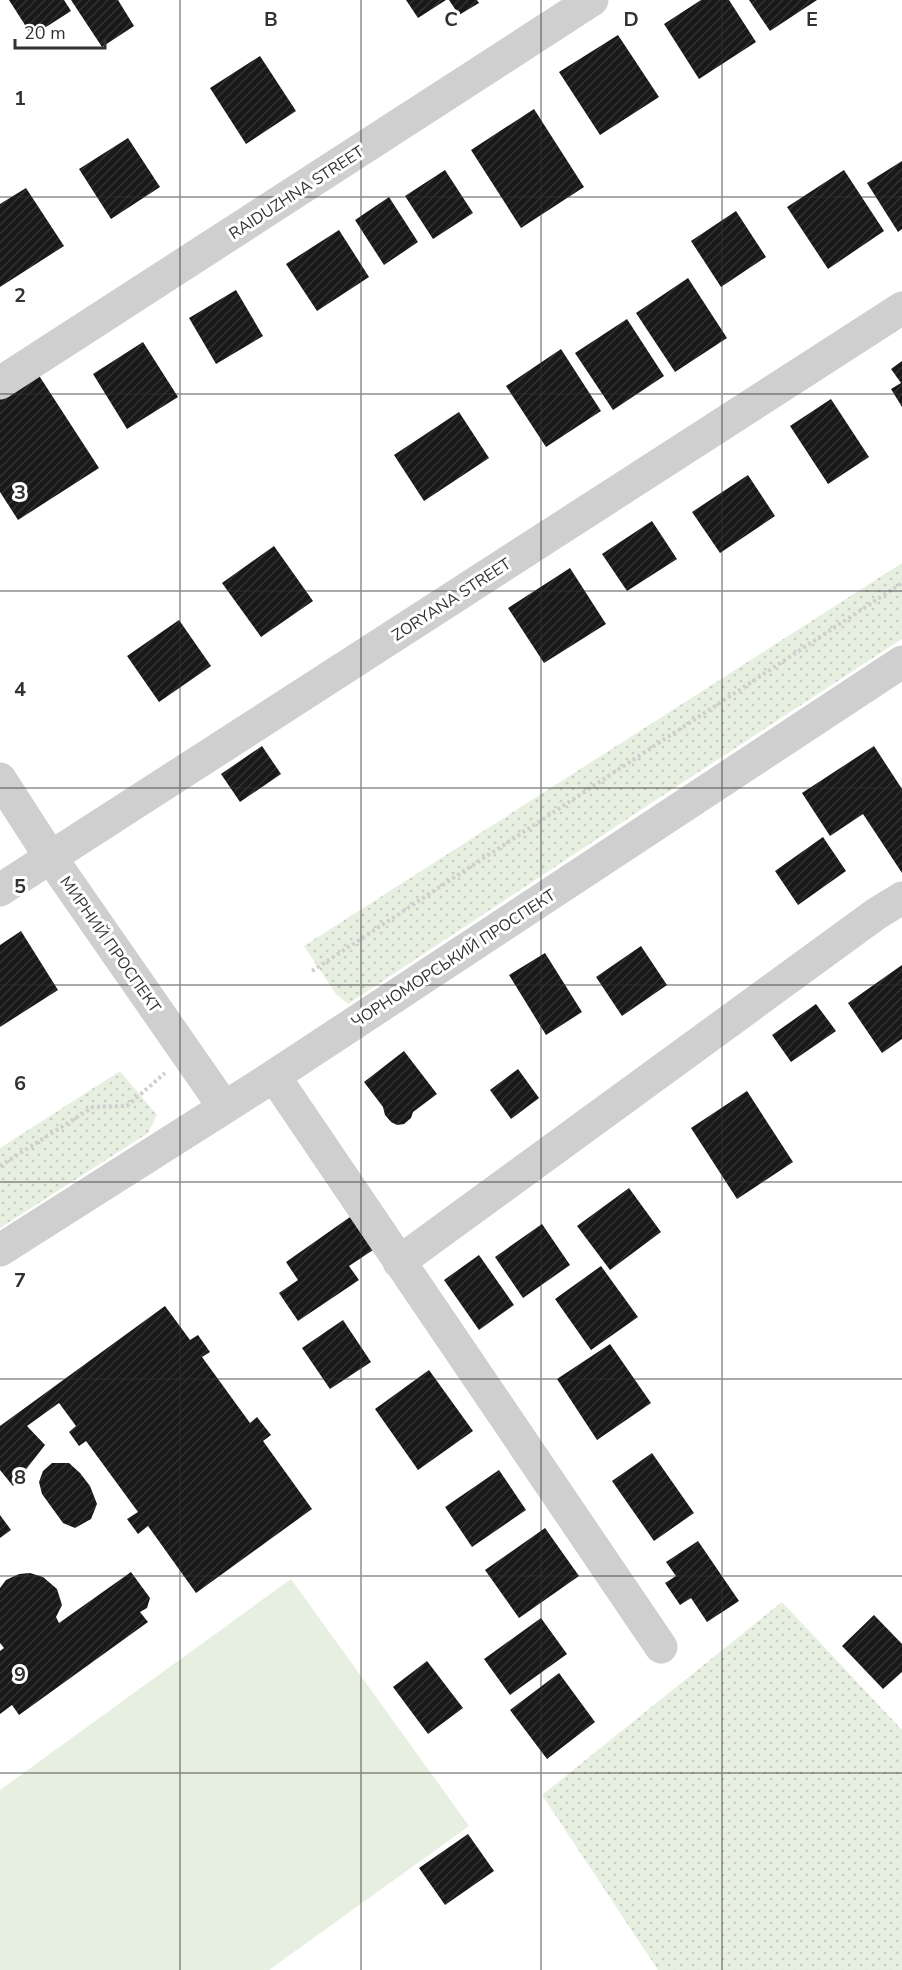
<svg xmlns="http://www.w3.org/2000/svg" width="902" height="1970" font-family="'Nunito Sans',sans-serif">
<defs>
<pattern id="grass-dots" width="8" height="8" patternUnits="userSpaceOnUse" patternTransform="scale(1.5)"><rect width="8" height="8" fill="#e7efe1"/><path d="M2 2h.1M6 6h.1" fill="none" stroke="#c7cdc2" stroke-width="1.8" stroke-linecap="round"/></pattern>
<pattern id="building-hatch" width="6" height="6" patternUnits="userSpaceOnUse" patternTransform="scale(1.5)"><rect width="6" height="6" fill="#191919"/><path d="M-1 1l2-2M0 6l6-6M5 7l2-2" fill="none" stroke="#323232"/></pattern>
</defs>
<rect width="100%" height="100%" fill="#fff"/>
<path fill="url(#grass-dots)" d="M902,563V639L659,798L348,1004L336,994L304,946Z
M120,1071L157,1115L148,1133L0,1228V1148Z
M782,1602L902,1730V1970H658L542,1795Z"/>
<path fill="#e7efe1" d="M291,1579L469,1826L269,1970H0V1790Z"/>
<path fill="url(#building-hatch)" d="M9,0H64L71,11L32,36Z
M71,0H118L134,26L102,47Z
M406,0H446L418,18Z
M449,0H477L479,3L459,15Z
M701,0H729L756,42L699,79L664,24Z
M749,0H817L770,31Z
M618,35L659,97L600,135L559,72Z
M260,56L296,111L246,144L210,88Z
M534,109L584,187L521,228L471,150Z
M128,138L160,187L111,219L79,169Z
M902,161V229L898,232L867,183Z
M445,170L473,213L433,239L405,196Z
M844,170L884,231L828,269L787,207Z
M26,188L64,246L0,287V204Z
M389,197L418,242L384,265L355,220Z
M736,211L766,257L721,287L691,241Z
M339,230L369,277L317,311L286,264Z
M688,278L727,338L675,372L636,313Z
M236,290L263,336L216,364L189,318Z
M627,319L664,376L613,410L575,353Z
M143,342L178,397L127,429L93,374Z
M561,349L601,411L546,447L506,386Z
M902,361V407L891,389L901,383L891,369Z
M38,374L99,468L18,520L0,492V399Z
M831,399L869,457L828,484L790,426Z
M459,412L489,458L424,501L394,455Z
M748,475L775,516L720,553L692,512Z
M652,521L677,559L627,591L602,554Z
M274,546L313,601L261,637L222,583Z
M570,568L606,624L544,663L508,608Z
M179,620L211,666L159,702L127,656Z
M262,746L281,774L240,802L221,774Z
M874,746L902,789V873L863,814L830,836L802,793Z
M823,837L846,871L798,905L775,871Z
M21,931L58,990L0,1027V945Z
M641,946L667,985L622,1016L596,977Z
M545,953L582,1012L546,1035L509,975Z
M902,965V1039L882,1053L848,1003Z
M816,1004L836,1031L791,1062L772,1035Z
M404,1051L437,1094L413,1112L411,1118L404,1124L397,1125L391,1122L385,1115L383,1107L364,1082Z
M518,1069L539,1098L511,1119L490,1090Z
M747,1091L793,1162L737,1199L691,1128Z
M629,1188L661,1232L610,1270L577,1226Z
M350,1217L373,1250L349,1266L359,1280L298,1321L279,1293L298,1280L286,1262Z
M542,1224L570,1265L523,1298L495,1257Z
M479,1255L514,1305L479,1330L444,1280Z
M601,1266L638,1317L591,1350L555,1299Z
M165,1306L190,1340L198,1335L210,1352L202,1357L250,1423L257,1417L271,1435L263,1441L312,1509L196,1593L148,1526L138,1534L127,1519L138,1512L86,1441L79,1446L69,1432L76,1426L59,1403L27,1426L45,1445L13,1486L0,1470V1426Z
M343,1320L371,1362L330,1389L302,1348Z
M610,1344L651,1403L597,1440L557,1379Z
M429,1370L473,1431L418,1470L375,1409Z
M652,1453L694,1513L654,1541L612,1481Z
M52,1463H69L80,1473L90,1486L97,1504L91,1519L75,1528L63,1523L42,1494L39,1482L43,1471Z
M499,1470L526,1510L472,1547L445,1507Z
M0,1515L11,1530L0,1538Z
M545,1528L579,1576L519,1618L485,1570Z
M698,1541L739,1601L707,1622L691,1598L680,1605L665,1583L676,1576L666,1562Z
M131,1572L150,1598L147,1608L140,1612L148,1622L19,1715L12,1705L0,1714V1651L4,1648L0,1643V1588L6,1580L19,1574L30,1573L43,1577L57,1589L62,1605L56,1617L59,1623Z
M874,1615L902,1644V1672L883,1689L842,1646Z
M541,1618L567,1654L510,1695L484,1659Z
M427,1661L463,1708L428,1734L393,1687Z
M559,1673L595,1722L547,1759L510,1710Z
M468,1834L494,1871L445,1905L419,1868Z"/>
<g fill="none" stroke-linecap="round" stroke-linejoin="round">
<path stroke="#cfcfcf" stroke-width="4" stroke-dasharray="3 3" stroke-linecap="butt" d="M312,971L902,583
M0,1166L93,1107L127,1106L165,1073"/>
<path stroke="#cfcfcf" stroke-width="33" d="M0,383L592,0
M0,779L51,858L224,1107
M0,890L902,308
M274,1076L661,1647
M0,1250L274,1076L902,662
M399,1262L876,914L902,898"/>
</g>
<path fill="none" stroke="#323232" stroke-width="1.5" stroke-opacity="0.55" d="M180,0V1970M361,0V1970M541,0V1970M722,0V1970M0,197H902M0,394H902M0,591H902M0,788H902M0,985H902M0,1182H902M0,1379H902M0,1576H902M0,1773H902"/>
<g text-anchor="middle" stroke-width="6" stroke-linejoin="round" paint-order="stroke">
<g font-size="16" fill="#323232" stroke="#fff">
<text transform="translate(296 192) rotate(-33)" y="6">RAIDUZHNA STREET</text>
<text transform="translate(451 599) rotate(-33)" y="6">ZORYANA STREET</text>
<text transform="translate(111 944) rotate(55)" y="6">МИРНИЙ ПРОСПЕКТ</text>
<text transform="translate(453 958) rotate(-33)" y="6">ЧОРНОМОРСЬКИЙ ПРОСПЕКТ</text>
</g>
</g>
<g font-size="20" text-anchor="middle" font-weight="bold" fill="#323232" stroke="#fff" stroke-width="6" stroke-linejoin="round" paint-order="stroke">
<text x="271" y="26">B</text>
<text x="451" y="26">C</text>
<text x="631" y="26">D</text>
<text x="812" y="26">E</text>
<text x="20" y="105">1</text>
<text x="20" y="302">2</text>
<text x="20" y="499">3</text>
<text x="20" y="696">4</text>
<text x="20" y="893">5</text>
<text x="20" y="1090">6</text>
<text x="20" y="1287">7</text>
<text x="20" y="1484">8</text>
<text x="20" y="1681">9</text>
</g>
<path d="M15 39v9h90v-9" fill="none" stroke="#323232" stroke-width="3"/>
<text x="24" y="39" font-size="18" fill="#323232" stroke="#ffffff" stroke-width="4.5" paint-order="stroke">20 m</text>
</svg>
